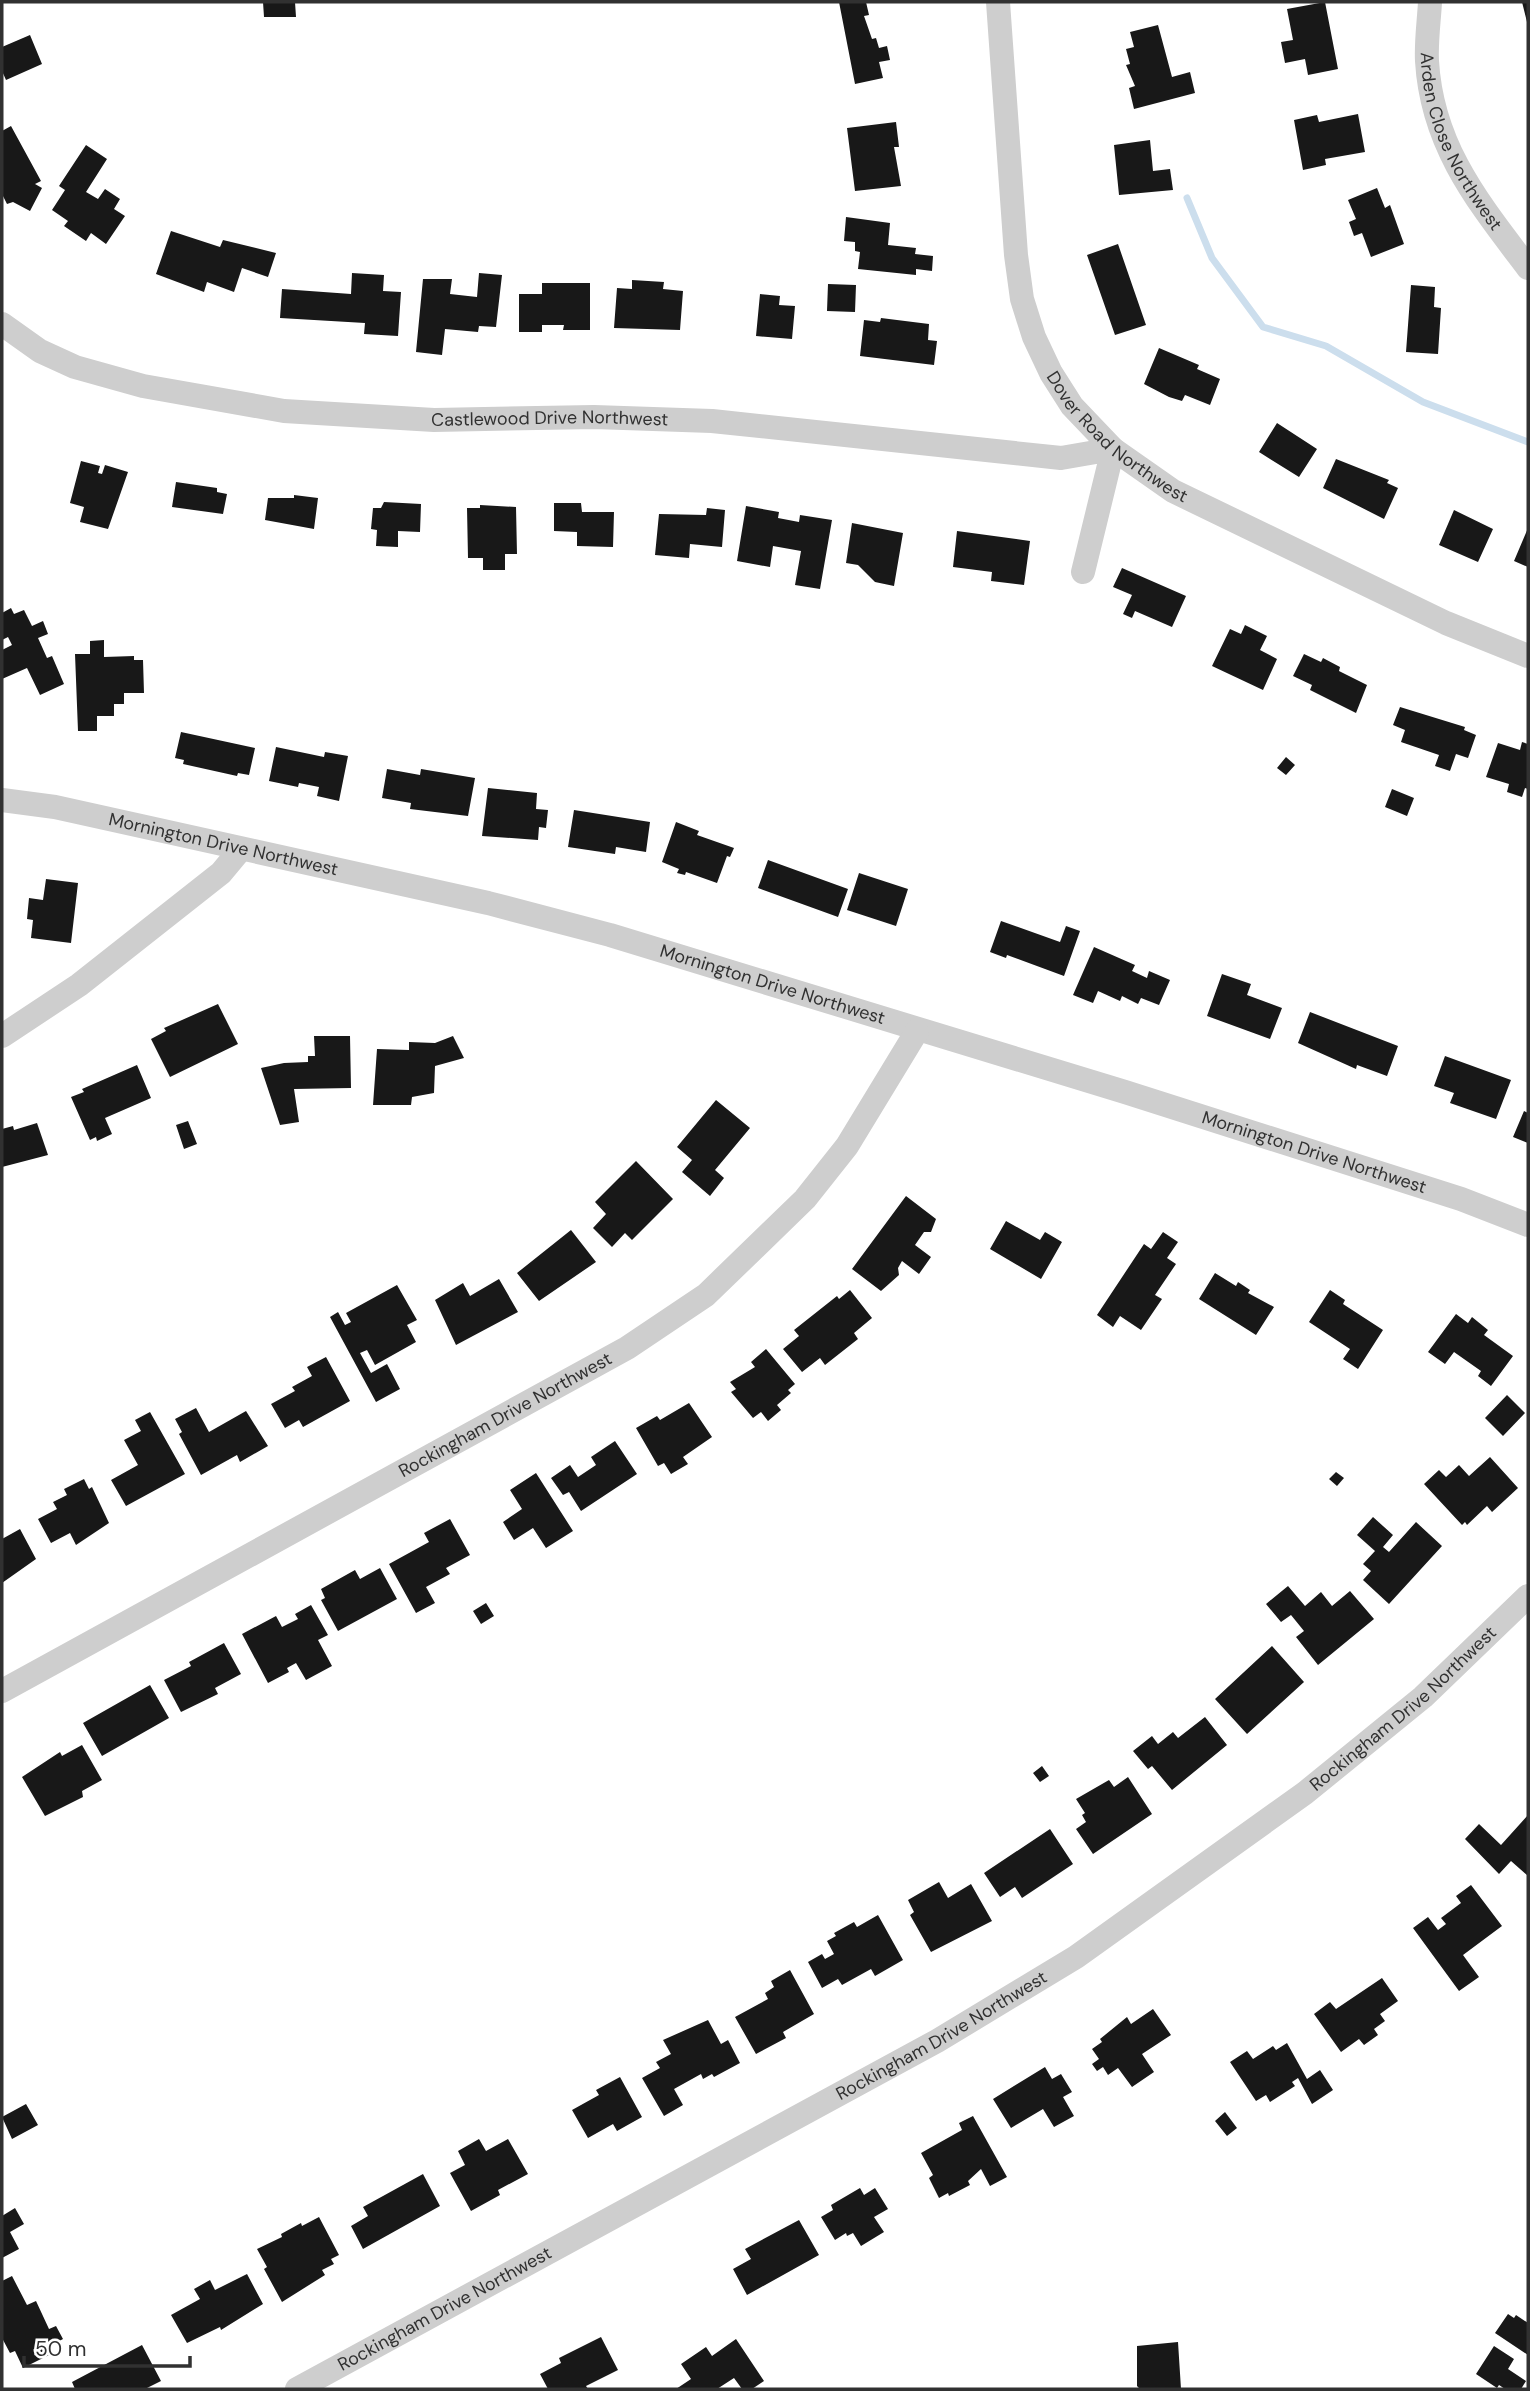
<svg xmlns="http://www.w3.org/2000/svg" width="1530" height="2391" font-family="'DM Sans',sans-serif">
<rect width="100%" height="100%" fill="#fff"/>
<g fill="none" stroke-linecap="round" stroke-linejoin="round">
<path stroke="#ccdeed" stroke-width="7" d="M1187,198L1212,258L1263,327L1326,346L1423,402L1528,442"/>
</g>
<path fill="#181818" d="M263,2H295L296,17H264Z
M839,2H866L869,15L864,16L872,39L876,38L879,48L887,46L890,60L879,62L883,78L855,84Z
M1325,2L1338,69L1308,75L1305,59L1285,63L1281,42L1293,40L1287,9Z
M1522,2H1528V21L1527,22Z
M1158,25L1172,77L1190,72L1195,93L1134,109L1129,88L1135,86L1126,65L1130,64L1126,49L1134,47L1130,32Z
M30,35L42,64L6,80L2,71V47Z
M1358,114L1365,152L1325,159L1326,165L1303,170L1294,120L1317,115L1319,122Z
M896,122L899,147H894L901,186L855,191L847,128Z
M11,126L41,181L35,184L42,188L30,211L13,202L7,204L2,194V131Z
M1150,140L1153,171L1170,169L1173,190L1119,195L1114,145Z
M86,145L107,159L86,192L98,199L105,189L120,199L114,209L125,216L106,244L91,233L86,241L64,226L68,221L52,210L65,190L59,186Z
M1377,188L1385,208L1390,205L1404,244L1371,257L1362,233L1354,236L1349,222L1356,219L1348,200Z
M846,217L890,223L888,245L916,248L915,254L933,256L932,271L916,269V275L858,269L860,252L855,251V242L844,241Z
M171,231L220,247L223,240L276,253L268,277L242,268L234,292L207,282L204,292L156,274Z
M1118,244L1146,325L1115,335L1087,255Z
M352,273L384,275L383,291L401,292L398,336L364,334L365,323L280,318L282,289L351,294Z
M479,273L502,275L496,327L479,326L478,332L445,329L442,355L416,352L423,279H452L450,294L477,297Z
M632,280L664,282L663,289L683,291L680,330L614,328L617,288L632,289Z
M542,283H590V330H563L564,325H542V332H519V294H542Z
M828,284L856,285L855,312L827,311Z
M1411,285L1435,287L1434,307L1441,308L1438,354L1406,352Z
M760,294L780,296L779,305L795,306L792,339L756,336Z
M881,318L929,324L928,340L937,341L934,365L860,356L864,320L880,322Z
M1159,348L1199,365L1197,369L1220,379L1210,405L1185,395L1182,401L1169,397L1144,384Z
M1277,423L1317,449L1299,477L1259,452Z
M1336,459L1389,480L1387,483L1398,488L1384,519L1323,488Z
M81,461L100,466L98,473L102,474L105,465L128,472L108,529L80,522L84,507L70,503Z
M176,482L217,488V492L227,494L223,514L172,507Z
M294,495L318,498L314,529L265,520L268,498H294Z
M384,502L421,504L420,532L398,531V547L376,546L377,530L371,529L373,508H381Z
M554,503H581L582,512H614L613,547L577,546V532L554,531Z
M480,505L516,507L517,554H505V570H483V558H468L467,508H480Z
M746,506L779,512L778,518L799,522L800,515L832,520L820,589L795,585L801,551L773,546L770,567L737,561Z
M707,508L725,510L722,547L690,544L689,558L655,555L659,514L706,515Z
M1454,510L1493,529L1478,562L1439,545Z
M852,523L903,533L894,586L875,582L858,565L846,563Z
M1528,528V567L1514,561Z
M957,531L1030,541L1024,585L991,581L992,572L953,567Z
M1122,568L1186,596L1172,627L1135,611L1132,618L1123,614L1132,595L1113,587Z
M11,608L14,614L24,610L32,626L43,621L48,634L38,638L47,658L52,656L64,684L40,695L27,668L2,679V650L12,645L8,637L2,640V613Z
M1245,625L1267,636L1260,650L1277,659L1263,690L1212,666L1230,629L1241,634Z
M104,640V657L134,656V660H143L144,693H124V704H114V716H97V731H78L75,654H90V641Z
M1304,654L1321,662L1323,658L1340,667L1339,671L1367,685L1356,713L1310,690L1312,685L1293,676Z
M1400,707L1465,727L1464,730L1476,735L1468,758L1456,754L1450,771L1435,766L1439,755L1401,742L1405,730L1393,725Z
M181,732L255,748L249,775L238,773L237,776L183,764L184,760L175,758Z
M1522,742L1528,744V789L1525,788L1522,797L1507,792L1509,784L1486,777L1498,743L1520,750Z
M276,747L324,757L325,752L348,756L339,801L317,796L319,787L299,783L298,787L269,781Z
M1286,757L1295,765L1286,775L1277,768Z
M387,769L420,775L421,769L475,778L468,816L410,809L411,803L382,798Z
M488,788L537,793L536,809L548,810L546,828L539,827L538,840L482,836Z
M1392,789L1414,798L1407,816L1385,807Z
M574,810L650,822L646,852L616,847L615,854L568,847Z
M676,822L699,831L697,835L734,848L730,857L727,856L717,883L686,872L685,875L677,873L679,869L662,862Z
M768,860L848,889L838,917L758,888Z
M859,873L908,889L896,926L847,910Z
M46,879L78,883L71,943L31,938L33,920L27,919L29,898L43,900Z
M1001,921L1060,942L1066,926L1080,931L1064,976L1007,955L1006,958L990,952Z
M1094,947L1135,965L1132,971L1147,978L1149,971L1170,980L1159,1005L1141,998L1138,1004L1122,996L1120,1001L1098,991L1093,1003L1073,995Z
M1222,974L1251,984L1247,995L1282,1008L1270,1039L1207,1016Z
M218,1004L238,1044L170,1077L151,1039L166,1031L164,1028Z
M1310,1012L1398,1046L1387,1076L1357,1065L1356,1069L1298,1043Z
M314,1036H350L351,1088L294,1089L299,1122L280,1125L261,1068L284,1063L308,1062V1056H315Z
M453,1036L464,1058L435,1066L434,1093L412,1097L411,1105H373L377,1049L409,1050V1042L435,1043Z
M1445,1056L1511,1080L1496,1119L1450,1103L1454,1093L1434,1086Z
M137,1065L151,1098L105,1118L112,1134L97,1141L96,1137L90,1140L71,1097L84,1092L82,1089Z
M716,1100L750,1128L715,1170L724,1178L710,1196L682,1172L692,1160L677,1147Z
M1524,1111L1528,1113V1143L1513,1137Z
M188,1121L197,1144L184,1149L176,1125Z
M37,1123L48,1155L2,1167V1129L13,1126L14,1130Z
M636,1161L673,1199L632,1240L625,1233L612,1247L593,1228L606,1214L595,1202Z
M906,1196L936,1219L931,1232H924L915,1245L931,1257L919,1274L902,1261L898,1268L899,1275L881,1291L852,1269Z
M1006,1221L1040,1240L1045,1232L1062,1242L1041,1279L990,1249Z
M571,1230L596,1262L539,1301L517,1273Z
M1163,1232L1178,1242L1167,1258L1176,1264L1155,1295L1162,1299L1141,1330L1120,1316L1113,1327L1097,1315L1144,1244L1151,1249Z
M1215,1273L1236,1286L1238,1282L1250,1290L1248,1293L1274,1307L1256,1335L1199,1299Z
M499,1279L518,1312L456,1345L435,1300L463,1283L470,1296Z
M397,1285L417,1320L407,1325L416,1342L375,1365L367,1350L360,1353L371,1373L387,1364L400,1389L376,1402L330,1317L338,1312L345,1325L351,1322L346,1313Z
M850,1290L872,1318L854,1333L858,1339L825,1365L820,1358L802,1372L783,1349L799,1336L794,1330L837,1296L839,1299Z
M1330,1290L1345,1300L1343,1304L1383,1330L1358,1369L1343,1359L1350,1349L1309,1322Z
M1456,1314L1468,1323L1472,1317L1488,1330L1484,1335L1513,1356L1491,1386L1478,1376L1481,1371L1454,1352L1445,1364L1428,1352Z
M766,1349L795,1384L788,1390L791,1393L777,1405L781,1410L768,1421L761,1412L753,1418L731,1392L736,1389L730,1382L755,1367L751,1362Z
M326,1357L350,1401L303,1427L299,1420L285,1428L271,1404L295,1391L292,1387L312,1376L307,1367Z
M1507,1395L1525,1413L1503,1436L1485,1418Z
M689,1403L712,1437L683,1457L688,1464L671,1474L664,1463L658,1466L636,1428L657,1416L660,1420Z
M196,1408L209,1432L246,1411L268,1446L240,1462L237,1455L201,1475L179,1434L182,1432L175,1419Z
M150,1412L185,1474L126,1506L111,1480L138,1465L124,1440L141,1431L135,1420Z
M615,1441L637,1474L581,1511L569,1492L563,1495L551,1478L570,1465L578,1477L596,1465L591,1457Z
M1490,1457L1518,1488L1492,1512L1487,1506L1467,1525L1465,1522L1462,1525L1424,1484L1439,1470L1446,1477L1459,1465L1469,1476Z
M1336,1472L1344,1478L1337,1486L1329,1479Z
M536,1473L573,1531L546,1548L533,1528L514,1540L503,1522L522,1509L510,1490Z
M84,1479L89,1489L92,1487L109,1523L76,1545L70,1533L51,1543L38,1519L57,1509L53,1502L67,1495L64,1489Z
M1373,1517L1393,1535L1383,1547L1389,1552L1416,1522L1442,1546L1389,1604L1363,1580L1371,1571L1363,1564L1375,1551L1357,1535Z
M450,1519L470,1555L446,1568L450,1574L426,1587L435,1603L416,1613L389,1564L429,1542L424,1533Z
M20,1529L36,1559L2,1583V1539Z
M380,1568L397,1599L338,1631L321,1600L325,1598L321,1589L355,1570L360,1579Z
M1288,1586L1305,1606L1321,1592L1332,1606L1350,1591L1374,1619L1318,1665L1296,1637L1304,1631L1291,1615L1281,1622L1266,1604Z
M486,1603L494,1616L481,1624L473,1611Z
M311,1605L328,1635L318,1640L332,1666L306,1680L296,1663L287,1668L289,1672L268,1683L242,1634L276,1616L282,1627L298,1619L295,1614Z
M224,1643L241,1674L215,1688L218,1694L181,1712L164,1680L191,1666L189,1662Z
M1272,1646L1304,1682L1247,1734L1215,1699Z
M150,1685L169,1718L102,1756L83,1723Z
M1205,1717L1227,1745L1172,1790L1152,1766L1148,1769L1133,1751L1152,1736L1158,1744L1173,1732L1178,1738Z
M82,1745L102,1780L82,1791L83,1797L45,1816L22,1777L60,1752L62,1756Z
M1042,1766L1049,1776L1040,1782L1033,1773Z
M1128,1777L1152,1814L1093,1854L1076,1829L1086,1822L1082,1815L1085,1813L1076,1799L1109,1780L1114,1787Z
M1528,1815L1527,1875L1511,1861L1499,1874L1465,1839L1479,1824L1501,1845Z
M1050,1829L1073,1864L1022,1898L1015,1887L1000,1897L984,1873Z
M939,1882L948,1898L971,1884L992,1921L931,1952L910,1915L914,1912L908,1900Z
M1471,1885L1502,1926L1463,1955L1479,1977L1459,1991L1413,1928L1428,1917L1438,1930L1446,1924L1441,1918L1461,1903L1456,1896Z
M878,1915L903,1960L875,1976L871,1969L842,1985L838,1979L822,1988L808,1962L822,1954L825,1959L834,1954L827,1941L836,1936L834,1933L854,1922L857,1927Z
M790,1970L814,2014L783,2032L786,2038L756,2054L735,2017L768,1999L765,1993L774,1987L771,1981Z
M1382,1978L1398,2001L1380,2014L1385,2021L1374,2029L1378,2035L1364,2045L1359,2039L1341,2052L1314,2014L1330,2002L1336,2009Z
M1153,2009L1171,2035L1142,2054L1154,2072L1132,2087L1118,2068L1108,2075L1103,2067L1097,2071L1092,2064L1099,2059L1092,2049L1102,2042L1100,2039L1127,2017L1131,2024Z
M708,2020L721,2044L728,2040L740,2063L714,2077L712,2074L703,2079L701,2074L674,2089L683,2105L664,2116L642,2078L660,2068L656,2062L671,2054L663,2040Z
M1287,2043L1307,2079L1320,2070L1333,2090L1312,2104L1298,2078L1292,2082L1295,2086L1270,2102L1266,2095L1256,2101L1230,2062L1247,2051L1253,2059L1273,2046L1276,2050Z
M1045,2067L1052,2079L1061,2074L1072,2092L1063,2097L1074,2116L1054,2127L1043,2109L1011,2128L993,2099Z
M620,2077L642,2117L617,2131L613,2124L588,2138L572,2110L599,2095L596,2090Z
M26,2104L38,2125L12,2139L2,2117Z
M1225,2112L1237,2128L1227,2136L1215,2121Z
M973,2116L1007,2177L990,2186L981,2169L968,2181L970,2185L949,2196L948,2193L939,2198L929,2178L933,2175L921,2153L962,2130L959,2123Z
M479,2139L486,2151L508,2139L528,2174L498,2190L500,2195L471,2211L450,2173L465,2165L458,2151Z
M423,2174L440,2206L363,2249L351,2226L368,2216L363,2207Z
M860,2188L864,2195L875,2188L888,2209L874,2217L884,2232L861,2246L853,2233L847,2236L846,2233L835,2240L821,2217L833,2210L831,2205Z
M15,2208L24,2224L10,2232L19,2249L2,2258V2216Z
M319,2217L339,2255L331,2259L334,2264L322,2270L325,2275L282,2302L264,2269L267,2267L257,2249L282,2237L281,2234L301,2223L302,2226Z
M799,2220L819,2255L747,2295L733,2269L751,2259L745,2249Z
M247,2274L263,2304L221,2330L220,2327L187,2343L171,2315L200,2299L194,2289L210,2280L215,2290Z
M12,2276L27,2305L36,2301L49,2329L56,2326L63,2339L50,2346L53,2353L23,2368L15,2351L10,2353L2,2338V2281Z
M1508,2314L1514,2318L1516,2315L1528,2323V2355L1495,2333Z
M601,2337L618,2370L586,2386L588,2389H548L540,2374L561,2363L559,2358Z
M736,2339L764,2381L752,2389H742L734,2378L717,2389H676L691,2379L681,2364L706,2347L712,2356Z
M1178,2342L1181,2389H1140L1137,2386V2346Z
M142,2345L161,2381L145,2389H75L72,2382Z
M1494,2346L1514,2359L1508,2369L1526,2381L1521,2389H1505L1499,2385L1497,2388L1476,2374Z"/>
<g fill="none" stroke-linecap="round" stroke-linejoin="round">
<g stroke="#cecece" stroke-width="24">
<path id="s1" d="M998,2L1016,255L1022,299L1034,337L1051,373L1072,406L1113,449L1173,491L1446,623L1528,656"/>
<path id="s2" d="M1430,2C1429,21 1426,41 1427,61C1432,147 1479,203 1528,268"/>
<path id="s3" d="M2,324L40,351L75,367L143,386L284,411L434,420L594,417L712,421L1061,458L1113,449L1083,572"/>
<path id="s4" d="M2,800L55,807L488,903L610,935L1125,1092L1461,1199L1528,1225"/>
<path d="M2,1036L79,985L221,873L241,849"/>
<path id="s5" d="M2,1691L627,1348L706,1295L805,1199L847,1146L917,1031"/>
<path id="s6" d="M297,2389L937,2041L1076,1957L1305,1793L1423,1697L1528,1596"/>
</g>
</g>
<g text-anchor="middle" stroke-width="7" stroke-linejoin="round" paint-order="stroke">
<g font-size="18" fill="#313131" stroke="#fff">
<text dy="6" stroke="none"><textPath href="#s2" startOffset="147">Arden Close Northwest</textPath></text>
<text dy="6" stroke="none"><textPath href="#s3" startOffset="565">Castlewood Drive Northwest</textPath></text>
<text dy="6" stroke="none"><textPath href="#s1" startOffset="471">Dover Road Northwest</textPath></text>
<text dy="6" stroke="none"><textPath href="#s4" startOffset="226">Mornington Drive Northwest</textPath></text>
<text dy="6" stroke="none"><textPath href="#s4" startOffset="793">Mornington Drive Northwest</textPath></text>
<text dy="6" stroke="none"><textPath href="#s4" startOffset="1360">Mornington Drive Northwest</textPath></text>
<text dy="6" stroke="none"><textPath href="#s5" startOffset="574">Rockingham Drive Northwest</textPath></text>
<text dy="6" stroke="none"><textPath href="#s6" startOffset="1302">Rockingham Drive Northwest</textPath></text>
<text dy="6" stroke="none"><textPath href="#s6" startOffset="735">Rockingham Drive Northwest</textPath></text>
<text dy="6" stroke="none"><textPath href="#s6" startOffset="168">Rockingham Drive Northwest</textPath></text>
</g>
</g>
<rect width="1530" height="2391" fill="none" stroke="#313131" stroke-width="7"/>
<path d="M24 2356v10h166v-10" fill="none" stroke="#313131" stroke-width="3.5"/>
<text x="35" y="2356" font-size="21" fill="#313131" stroke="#ffffff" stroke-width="5" paint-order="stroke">50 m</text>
</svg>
